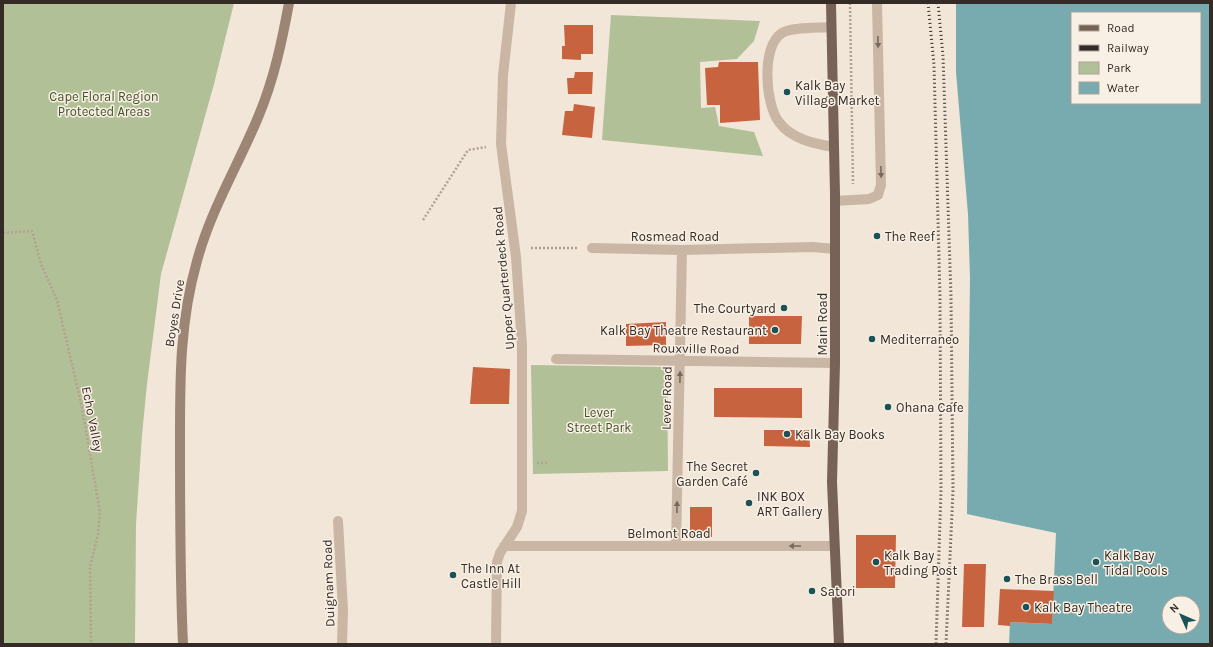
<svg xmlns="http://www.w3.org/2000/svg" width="1213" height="647" font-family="Karla,sans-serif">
<rect width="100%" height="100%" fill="#f1e6d8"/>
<path fill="#b2c098" d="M3,3H234L214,84L161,274L147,384L142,435L136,524L135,644H3Z
M611,15L760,21L754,41L737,59L700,62L701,108L715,107L719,126L754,132L763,156L602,140Z
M531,365L667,367L668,471L533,474Z"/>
<path fill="#77abaf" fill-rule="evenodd" d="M956,3H1210V644H1009L1010,622L1052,624L1056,533L967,514L970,278L968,214L956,72ZM1072,13H1200V103H1072ZM1169,603H1193V627H1169Z"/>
<path fill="#c86340" d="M564,25H593V54H581V60L562,59V46H565Z
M719,62H758L760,120L720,123V105H707L705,68L718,67Z
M575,72H593L592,94H568L567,78H574Z
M574,104L595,107L592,138L562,135L565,111H573Z
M749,316H802L801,344H749Z
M666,322V345L626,346V324Z
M473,367L510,369L509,404H470Z
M714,388H802V418L714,417Z
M764,430H809L810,447L764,446Z
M690,507H712V537H690Z
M856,535H896L895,588H856Z
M964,564H986L984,627H962Z
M1000,589L1054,591L1052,624L1010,622V626L998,625Z"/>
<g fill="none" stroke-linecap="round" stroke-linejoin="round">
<path stroke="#b5a08f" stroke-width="2.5" stroke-dasharray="2 2" stroke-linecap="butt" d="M850,3L853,184
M423,220L468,150L486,147
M3,233L32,231L41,264L57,300L81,403L100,512L98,535L90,566L91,644
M531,248H578
M537,463H548"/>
<path stroke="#cab6a4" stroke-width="10" d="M831,27C820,28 791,27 782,33C761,46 765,104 779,122C791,139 815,144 834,147
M835,201L869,199L878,195L881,185L877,3"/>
<path stroke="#cab6a4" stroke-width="10" d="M592,248L682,250L812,247L835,249
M556,359L835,363
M338,521L343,610L342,644
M504,546H834
M676,546L682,250
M496,644L497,562L500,553L517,527L522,511V345L516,257L501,144L503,75L511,3"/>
<path stroke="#9d8576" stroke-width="10" d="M183,644C180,579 180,514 180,448C180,384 179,324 197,261C211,209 239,164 259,115C274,79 282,41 289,3"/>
<path stroke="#776257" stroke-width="10" d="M831,3L835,194V363L832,482L839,644"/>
<path stroke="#352b26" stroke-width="3" stroke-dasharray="1 3" stroke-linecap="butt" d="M928,3L934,65L940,297L941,490L936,644
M938,3L943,56L951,296L953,490L946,644"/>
</g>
<defs><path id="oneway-solid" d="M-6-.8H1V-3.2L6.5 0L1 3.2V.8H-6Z"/></defs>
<g fill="#786a5f">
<use href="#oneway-solid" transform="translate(878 42) rotate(89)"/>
<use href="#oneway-solid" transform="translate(881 172) rotate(89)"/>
<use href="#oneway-solid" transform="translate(680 377) rotate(-89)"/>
<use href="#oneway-solid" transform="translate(677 507) rotate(-89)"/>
<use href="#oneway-solid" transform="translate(795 546) rotate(-180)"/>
</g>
<g fill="#1b5257" stroke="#f9f0e5" stroke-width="1.5">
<circle cx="787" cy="92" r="4"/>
<circle cx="877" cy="236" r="4"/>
<circle cx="784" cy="308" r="4"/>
<circle cx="775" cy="330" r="4"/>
<circle cx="872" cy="339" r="4"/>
<circle cx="888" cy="407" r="4"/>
<circle cx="787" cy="434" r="4"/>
<circle cx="756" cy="473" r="4"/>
<circle cx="749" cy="503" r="4"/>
<circle cx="876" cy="562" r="4"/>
<circle cx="1096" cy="562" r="4"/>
<circle cx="453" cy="575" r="4"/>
<circle cx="1007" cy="579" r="4"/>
<circle cx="812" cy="591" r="4"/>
<circle cx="1026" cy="607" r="4"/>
</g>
<g text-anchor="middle" stroke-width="3" stroke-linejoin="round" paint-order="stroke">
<g font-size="13" fill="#352b26" stroke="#f9f0e5" text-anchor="start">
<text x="795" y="90">Kalk Bay<tspan x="795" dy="15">Village Market</tspan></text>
<text x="885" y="241">The Reef</text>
<text x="776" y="313" text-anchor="end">The Courtyard</text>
<text x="767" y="335" text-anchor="end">Kalk Bay Theatre Restaurant</text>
<text x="880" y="344">Mediterraneo</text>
<text x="896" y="412">Ohana Cafe</text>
<text x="795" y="439">Kalk Bay Books</text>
<text x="748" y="471" text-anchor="end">The Secret<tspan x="748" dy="15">Garden Café</tspan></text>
<text x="757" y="501">INK BOX<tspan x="757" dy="15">ART Gallery</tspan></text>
<text x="884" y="560">Kalk Bay<tspan x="884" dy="15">Trading Post</tspan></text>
<text x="1104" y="560">Kalk Bay<tspan x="1104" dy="15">Tidal Pools</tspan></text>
<text x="461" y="573">The Inn At<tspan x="461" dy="15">Castle Hill</tspan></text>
<text x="1015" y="584">The Brass Bell</text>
<text x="820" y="596">Satori</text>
<text x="1034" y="612">Kalk Bay Theatre</text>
</g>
<g font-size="13" fill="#435329" stroke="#f9f0e5">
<text x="104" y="101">Cape Floral Region<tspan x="104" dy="15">Protected Areas</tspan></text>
<text x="599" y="417">Lever<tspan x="599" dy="15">Street Park</tspan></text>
</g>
<g font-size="13" fill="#352b26" stroke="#f9f0e5">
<text x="675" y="241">Rosmead Road</text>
<text transform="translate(503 278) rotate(-95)" y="5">Upper Quarterdeck Road</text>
<text transform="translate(174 313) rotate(-81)" y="5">Boyes Drive</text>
<text transform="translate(822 324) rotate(-90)" y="5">Main Road</text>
<text transform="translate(696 348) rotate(1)" y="5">Rouxville Road</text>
<text transform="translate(666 398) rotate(-89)" y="5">Lever Road</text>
<text transform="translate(93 419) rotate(79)" y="5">Echo Valley</text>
<text x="669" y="538">Belmont Road</text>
<text transform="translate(328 583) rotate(-92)" y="5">Duignam Road</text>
</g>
</g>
<rect width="1213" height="647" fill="none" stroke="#352b26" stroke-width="8"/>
<rect x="1071" y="12" width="130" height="92" fill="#f9f0e5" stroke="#aba199"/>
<rect x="1079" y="25" width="20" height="6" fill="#776257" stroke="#aba199"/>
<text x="1107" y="32" font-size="12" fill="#352b26">Road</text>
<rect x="1079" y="45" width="20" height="6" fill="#352b26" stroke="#aba199"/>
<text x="1107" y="52" font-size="12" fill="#352b26">Railway</text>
<rect x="1079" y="62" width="20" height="12" fill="#b2c098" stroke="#aba199"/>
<text x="1107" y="72" font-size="12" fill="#352b26">Park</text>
<rect x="1079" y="82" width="20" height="12" fill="#77abaf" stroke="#aba199"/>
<text x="1107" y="92" font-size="12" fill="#352b26">Water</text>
<g transform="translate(1181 615) rotate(315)"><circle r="19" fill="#f9f0e5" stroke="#aba199"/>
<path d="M0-3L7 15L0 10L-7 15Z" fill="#1b5257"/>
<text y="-6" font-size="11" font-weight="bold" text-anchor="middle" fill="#352b26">N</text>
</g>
</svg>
